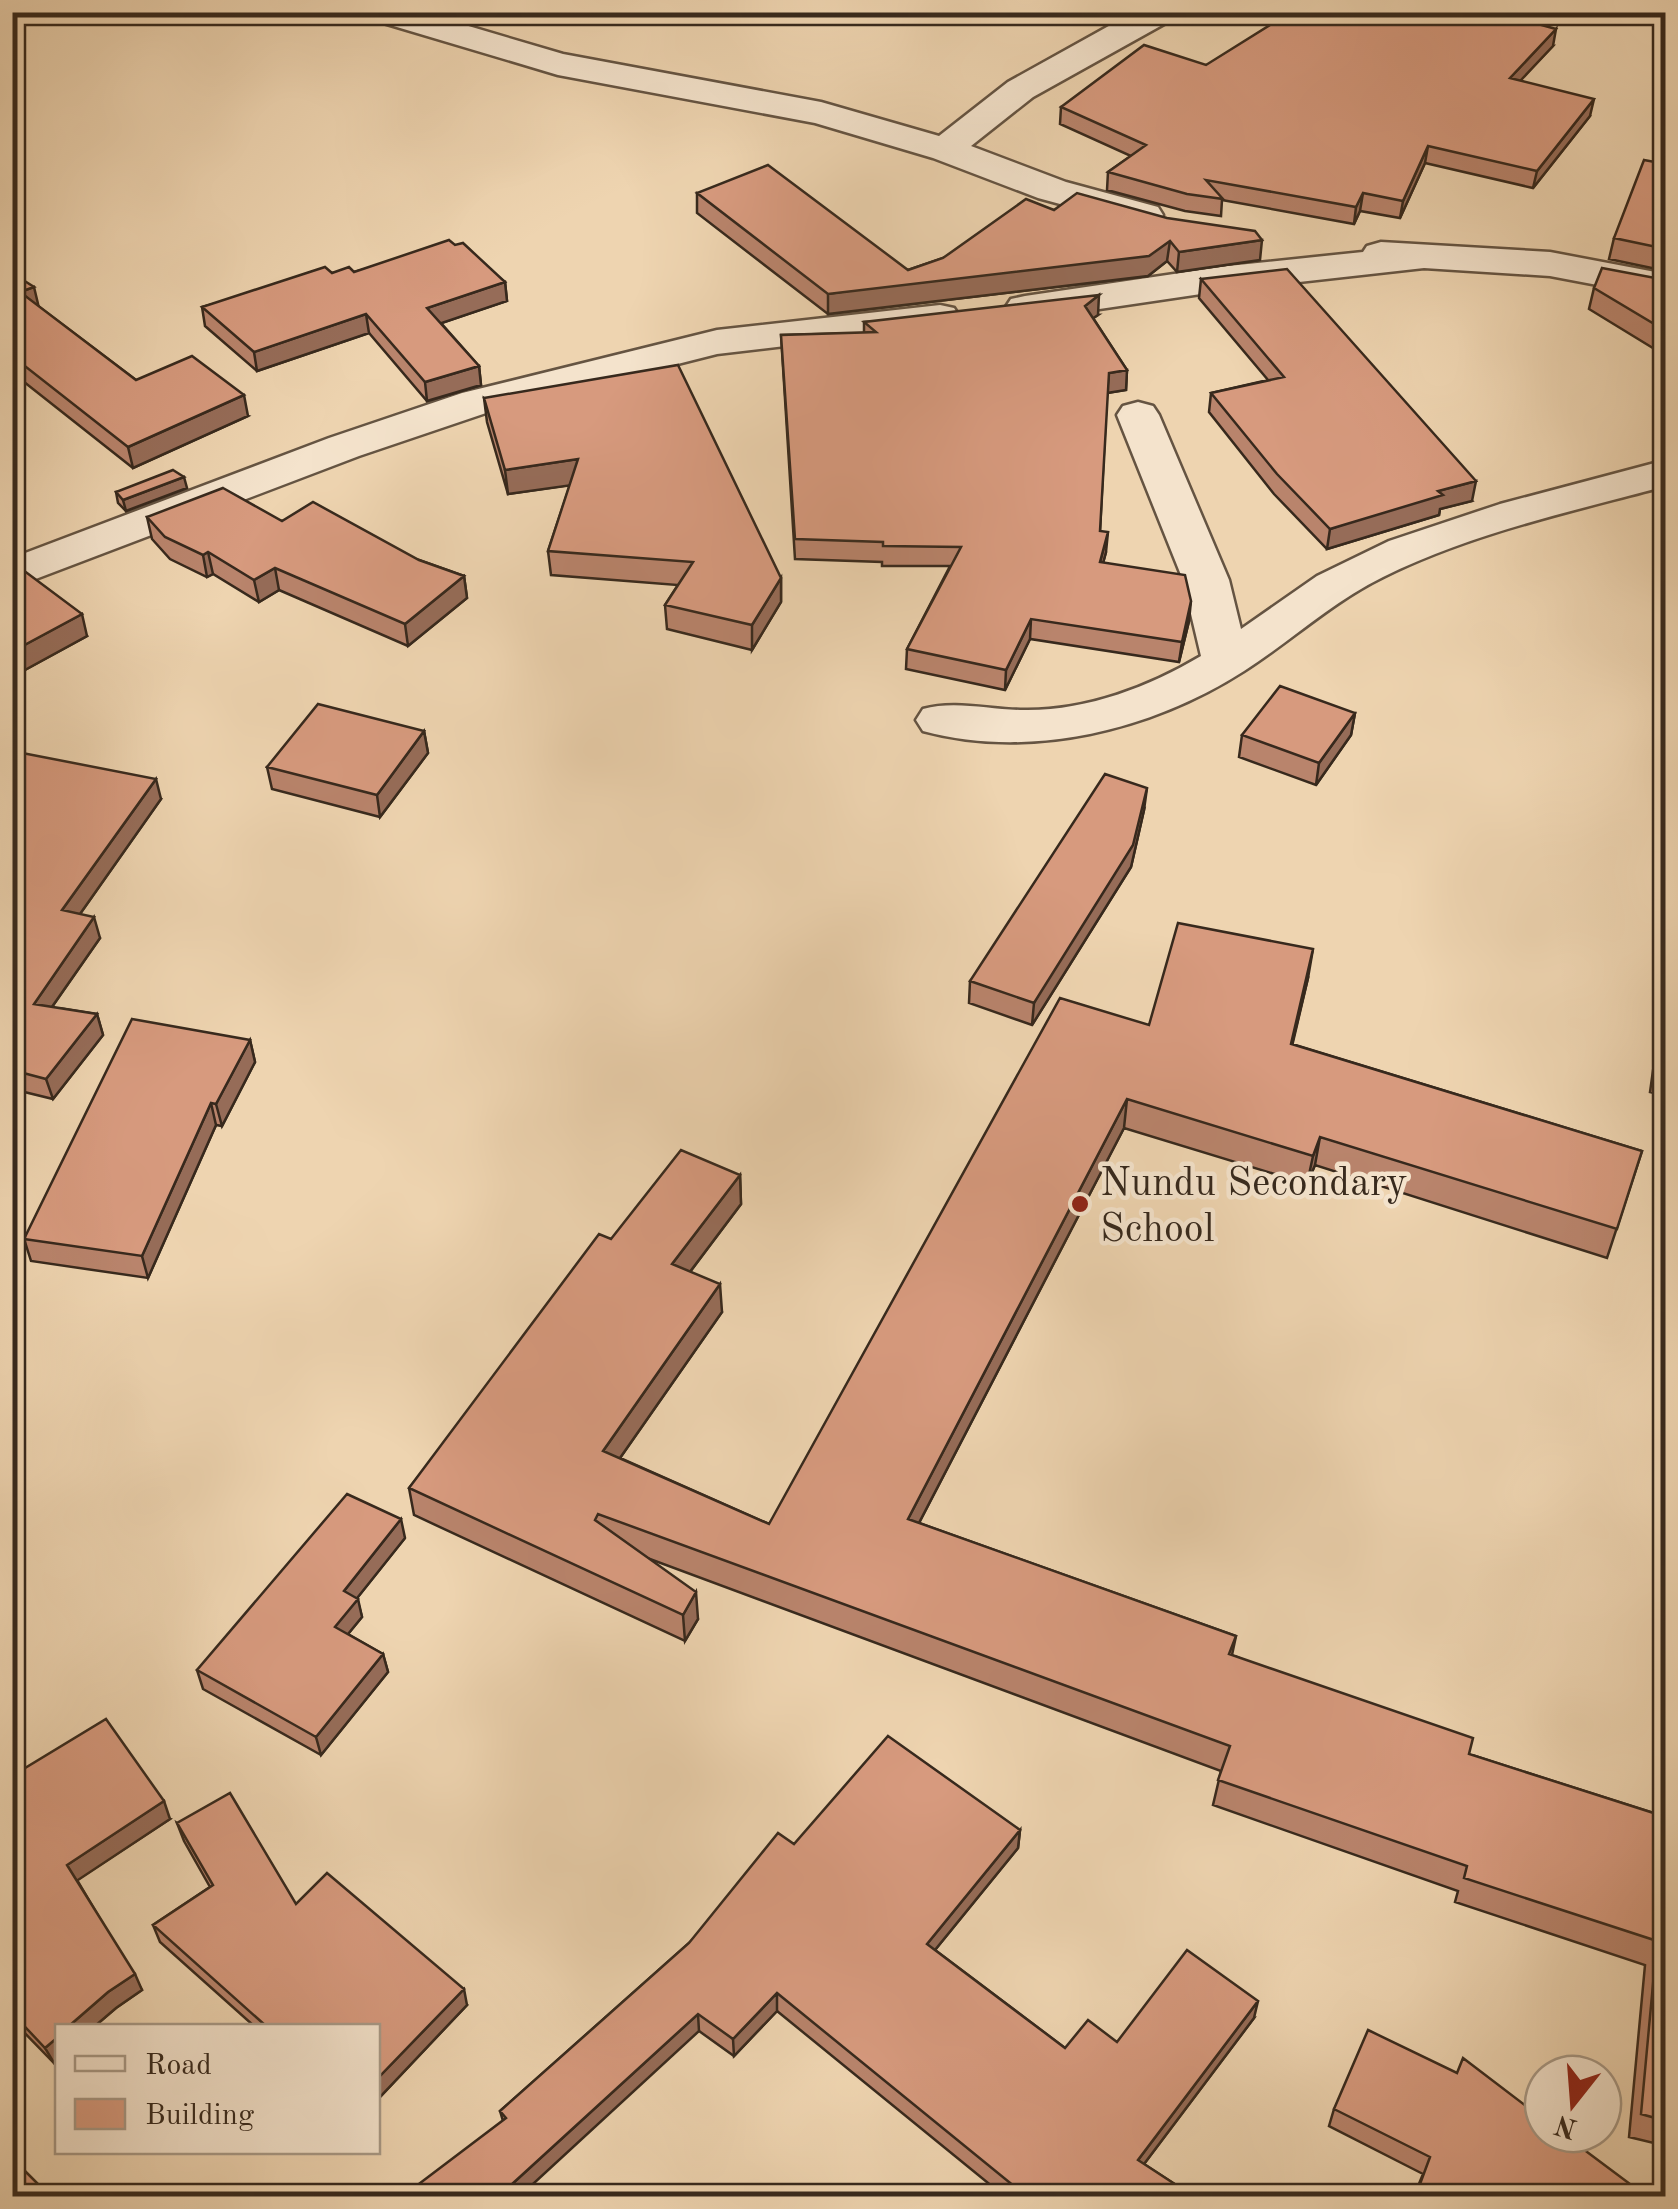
<svg xmlns="http://www.w3.org/2000/svg" width="1678" height="2209" font-family="'Old Standard TT',serif">
<rect width="100%" height="100%" fill="#eed4b0"/>
<filter id="stains"><feTurbulence type="fractalNoise" baseFrequency=".002" numOctaves="4"/><feColorMatrix values="0 0 0 0 .2 0 0 0 0 .09 0 0 0 0 .02 0 0 0 .5 -.17"/></filter>
<radialGradient id="worn" r=".72"><stop offset=".6" stop-color="#630" stop-opacity="0"/><stop offset="1" stop-color="#630" stop-opacity=".3"/></radialGradient>
<g fill="none" stroke-linecap="round" stroke-linejoin="round">
<defs>
<path id="street" d="M365,12H421L563,54L821,102L939,136L1008,82L1134,12H1178L1173,19L1033,97L971,146L1066,182L1158,207L1163,215L1158,223L1144,227L1130,223L1038,198L933,158L815,123L558,75L370,19Z
M1381,242L1550,252L1666,274V298L1550,276L1424,268L1228,290L1025,320L1011,317L1005,308L1011,299L1025,296L1228,266L1363,252L1367,246Z
M940,305L954,308L960,317L954,326L717,354L492,411L359,456L12,588V558L329,438L462,393L717,330Z
M1138,402L1153,406L1159,415L1229,580L1241,629L1317,576L1389,541L1500,504L1666,460V486C1570,512 1471,533 1383,577C1332,602 1291,641 1244,671C1152,730 1031,760 923,731L916,720L923,709C955,700 991,710 1024,710C1086,711 1149,687 1201,656L1183,580L1117,415L1123,406Z"/>
</defs>
<use href="#street" stroke="#655442" stroke-width="5"/>
<use href="#street" fill="#f4e3cc" fill-rule="evenodd"/>
</g>
<path fill="#b9846c" stroke="#37291d" stroke-width="2.5" d="M1553,46L1520,80L1590,116L1533,188L1425,163L1400,218L1360,211L1354,224L1222,200L1221,216L1185,211L1107,190L1108,172L1131,156L1060,124L1061,107L1206,65Z
M1666,164V271L1609,259L1614,238Z
M697,193L908,270L943,258L1054,210L1260,260L1177,272L1167,261L1148,276L828,314L697,213Z
M455,245L505,282L507,301L441,323L479,366L481,385L427,401L369,333L257,371L205,326L202,307L332,273L354,272Z
M12,273L38,306L136,380L248,416L133,468L14,374H12Z
M1201,279L1472,501L1440,509L1439,515L1327,549L1274,494L1209,412L1211,393L1268,380L1199,298Z
M1666,280V356L1589,309L1594,288Z
M1098,315L1093,318L1127,370L1126,390L1107,393L1100,531L1106,552L1103,563L1189,621L1179,662L1030,639L1005,690L906,669L907,649L950,566H882V562L795,559L781,335L864,333V322Z
M484,398L781,578V602L752,650L667,629L665,605L678,585L551,575L548,551L570,485L508,494L487,422Z
M187,488L126,511L118,503L116,492Z
M147,517L282,521L419,560L464,576L467,598L408,646L279,590L259,602L213,574L207,577L170,559L152,539Z
M12,571L87,636L23,671L12,663Z
M1355,713L1351,735L1316,785L1239,757L1242,735Z
M424,731L428,753L380,817L272,789L267,767Z
M12,751L161,799L80,914L100,938L52,1007L97,1014L103,1035L53,1099L12,1089Z
M1144,810L1131,867L1032,1025L969,1003L970,981Z
M1666,977V1096L1650,1092Z
M1308,978L1292,1044L1642,1151L1607,1258L1315,1165L1307,1184L1124,1128L919,1523L1236,1636L1232,1655L1469,1754L1666,1817V2146L1629,2137L1645,1965L1455,1902L1458,1891L1213,1805L1221,1771L650,1559L698,1619L685,1641L414,1515L409,1488L611,1239L740,1175L741,1204L690,1272L722,1312L620,1458L769,1524L1149,1025Z
M250,1040L255,1062L222,1126L216,1125L148,1278L31,1261L24,1239Z
M405,1538L357,1598L362,1617L348,1634L383,1654L388,1672L321,1755L203,1689L197,1670Z
M12,1776L170,1819L77,1880L142,1990L116,2008L95,2026H58V2060L54,2063L12,2020Z
M177,1823L296,1904L467,2005L378,2099V2026H254L160,1942L153,1925L210,1887L184,1841Z
M1020,1830L1018,1848L935,1950L1065,2048L1117,2042L1254,2018L1144,2164L1193,2196H1004L777,2011L734,2056L699,2031L503,2121L500,2111L689,1943L794,1844Z
M1334,2109L1646,2196H1414L1423,2174L1329,2126Z"/>
<path fill="#966c58" stroke="#37291d" stroke-width="2.5" d="M1556,29L1553,46L1507,95L1510,78Z
M1594,99L1590,116L1533,188L1537,171Z
M1428,146L1425,163L1400,218L1403,201Z
M1363,193L1360,211L1354,224L1356,207Z
M1262,240L1260,260L1177,272L1179,252Z
M1170,241L1167,261L1148,276L828,314V294Z
M505,282L507,301L430,327L427,308Z
M34,287L39,308L20,292Z
M1099,295L1098,315L1083,325L1085,306Z
M366,314L369,333L257,371L254,352Z
M479,366L481,385L427,401L425,382Z
M1127,370L1126,390L1107,393L1109,373Z
M244,395L248,416L133,468L128,447Z
M578,459L580,484L508,494L505,470Z
M184,477L187,488L126,511L123,500Z
M1476,481L1472,501L1440,509L1439,515L1327,549L1330,529L1438,491Z
M1108,532L1106,552L1098,582L1100,562Z
M208,552L213,574L207,577L203,555Z
M275,568L279,590L259,602L254,580Z
M464,576L467,598L408,646L405,624Z
M781,578V602L752,650V625Z
M1191,601L1189,621L1179,662L1182,642Z
M82,614L87,636L23,671L17,649Z
M1031,619L1030,639L1005,690L1006,670Z
M1355,713L1351,735L1316,785L1319,763Z
M424,731L428,753L380,817L377,795Z
M156,779L161,799L68,931L62,910Z
M1147,788L1144,810L1131,867L1032,1025L1034,1003Z
M94,917L100,938L40,1024L34,1004Z
M1313,949L1308,978L1286,1072L1291,1044Z
M97,1014L103,1035L53,1099L46,1079Z
M250,1040L255,1062L222,1126L216,1104Z
M1127,1099L1124,1128L907,1546L908,1519Z
M211,1103L216,1125L148,1278L142,1256Z
M1320,1137L1315,1165L1307,1184L1313,1156Z
M740,1175L741,1204L674,1293L672,1264Z
M720,1284L722,1312L606,1478L603,1451Z
M401,1519L405,1538L350,1607L358,1599L362,1617L339,1645L335,1627L344,1591Z
M696,1592L698,1619L685,1641L683,1615Z
M383,1654L388,1672L321,1755L316,1737Z
M164,1801L170,1819L75,1882L67,1865Z
M1020,1830L1018,1848L926,1961L927,1944Z
M135,1974L142,1990L116,2008L95,2026H69L108,1992Z
M464,1989L467,2005L378,2099V2078Z
M777,1993V2011L734,2056L733,2039Z
M1258,2001L1254,2018L1135,2176L1138,2160Z
M698,2014L699,2031L520,2196H499Z
M58,2037V2060L54,2063L45,2048Z"/>
<path fill="#d79a7e" stroke="#37291d" stroke-width="2.5" d="M1291,12H1495L1556,29L1510,78L1594,99L1537,171L1428,146L1403,201L1363,193L1356,207L1206,180L1223,199L1187,194L1108,172L1146,145L1061,107L1144,45L1206,65Z
M1644,160L1666,164V249L1614,238Z
M768,165L908,270L943,258L1026,199L1054,210L1077,193L1167,218L1255,231L1262,240L1179,252L1170,241L1149,256L828,294L697,193Z
M449,240L455,245L463,243L505,282L427,308L479,366L425,382L366,314L254,352L202,307L325,267L332,273L349,267L354,272Z
M1602,268L1666,280V331L1594,288Z
M1287,269L1476,481L1438,491L1443,495L1330,529L1277,474L1211,393L1284,377L1201,279Z
M12,273L34,287L20,292L136,380L192,356L244,395L128,447L12,356Z
M1099,295L1085,306L1127,370L1109,373L1100,531L1108,532L1100,562L1185,575L1191,601L1182,642L1031,619L1006,670L907,649L961,547L883,546V542L795,539L781,335L876,332L864,322Z
M678,365L781,578L752,625L665,605L693,562L548,551L578,459L505,470L484,398Z
M173,470L184,477L123,500L116,492Z
M223,488L282,521L313,502L419,560L464,576L405,624L275,568L254,580L208,552L203,555L165,537L147,517Z
M19,567L82,614L17,649L12,645V571Z
M1280,686L1355,713L1319,763L1242,735Z
M318,704L424,731L377,795L267,767Z
M12,751L156,779L62,910L94,917L34,1004L97,1014L46,1079L12,1070Z
M1105,774L1147,788L1133,845L1034,1003L970,981Z
M1178,923L1313,949L1291,1044L1642,1151L1617,1229L1320,1137L1313,1156L1127,1099L908,1519L1236,1636L1229,1654L1473,1738L1469,1754L1666,1817V2121L1641,2114L1657,1941L1464,1878L1467,1866L1218,1780L1230,1746L598,1514L595,1520L696,1592L683,1615L409,1488L599,1234L611,1239L681,1150L740,1175L672,1264L720,1284L603,1451L769,1524L1060,998L1149,1025Z
M132,1019L250,1040L216,1104L211,1103L142,1256L24,1239Z
M1666,1024V1062L1661,1061Z
M347,1494L401,1519L344,1591L358,1599L335,1627L383,1654L316,1737L197,1670Z
M106,1719L164,1801L67,1865L135,1974L108,1992L69,2026H58V2037L45,2048L12,2013V1776Z
M888,1736L1020,1830L927,1944L1065,2048L1088,2020L1117,2042L1187,1950L1258,2001L1138,2160L1193,2196H1026L777,1993L733,2039L698,2014L499,2196H403L506,2118L500,2111L689,1943L778,1833L794,1844Z
M230,1793L296,1904L327,1873L464,1989L378,2078V2026H266L153,1925L213,1885L177,1823Z
M1368,2030L1457,2073L1463,2058L1543,2119V2134H1563L1646,2196H1442L1420,2184L1430,2157L1334,2109Z
M23,2169L50,2196H12V2179Z
M763,2191L775,2196H761Z"/>
<circle fill="#8f2418" stroke="#f4e3cc" stroke-width="4" cx="1080" cy="1204" r="10"/>
<g text-anchor="middle" stroke-width="9" stroke-linejoin="round" paint-order="stroke">
<g font-size="40" fill="#37291d" stroke="#f4e3cc" text-anchor="start">
<text x="1100" y="1195">Nundu Secondary<tspan x="1100" dy="46">School</tspan></text>
</g>
</g>
<rect width="1678" height="2209" fill="none" stroke="#eed4b0" stroke-width="50"/>
<rect x="15" y="15" width="1648" height="2179" fill="none" stroke="#37291d" stroke-width="5"/>
<rect x="25" y="25" width="1628" height="2159" fill="none" stroke="#37291d" stroke-width="2.5"/>
<rect x="55" y="2024" width="325" height="130" fill="#f4e3cc" stroke="#a89986" stroke-width="2.5"/>
<rect x="75" y="2056" width="50" height="15" fill="#f4e3cc" stroke="#a89986" stroke-width="2.5"/>
<text x="145" y="2074" font-size="30" fill="#37291d">Road</text>
<rect x="75" y="2099" width="50" height="30" fill="#d79a7e" stroke="#a89986" stroke-width="2.5"/>
<text x="145" y="2124" font-size="30" fill="#37291d">Building</text>
<g transform="translate(1573 2104) rotate(197)"><circle r="48" fill="#f4e3cc" stroke="#a89986" stroke-width="2.5"/>
<path d="M0-8L18 38L0 25L-18 38Z" fill="#8f2418"/>
<text y="-15" font-size="28" font-weight="bold" text-anchor="middle" fill="#37291d">N</text>
</g>
<rect width="100%" height="100%" filter="url(#stains)"/>
<rect width="100%" height="100%" fill="url(#worn)"/>
</svg>
